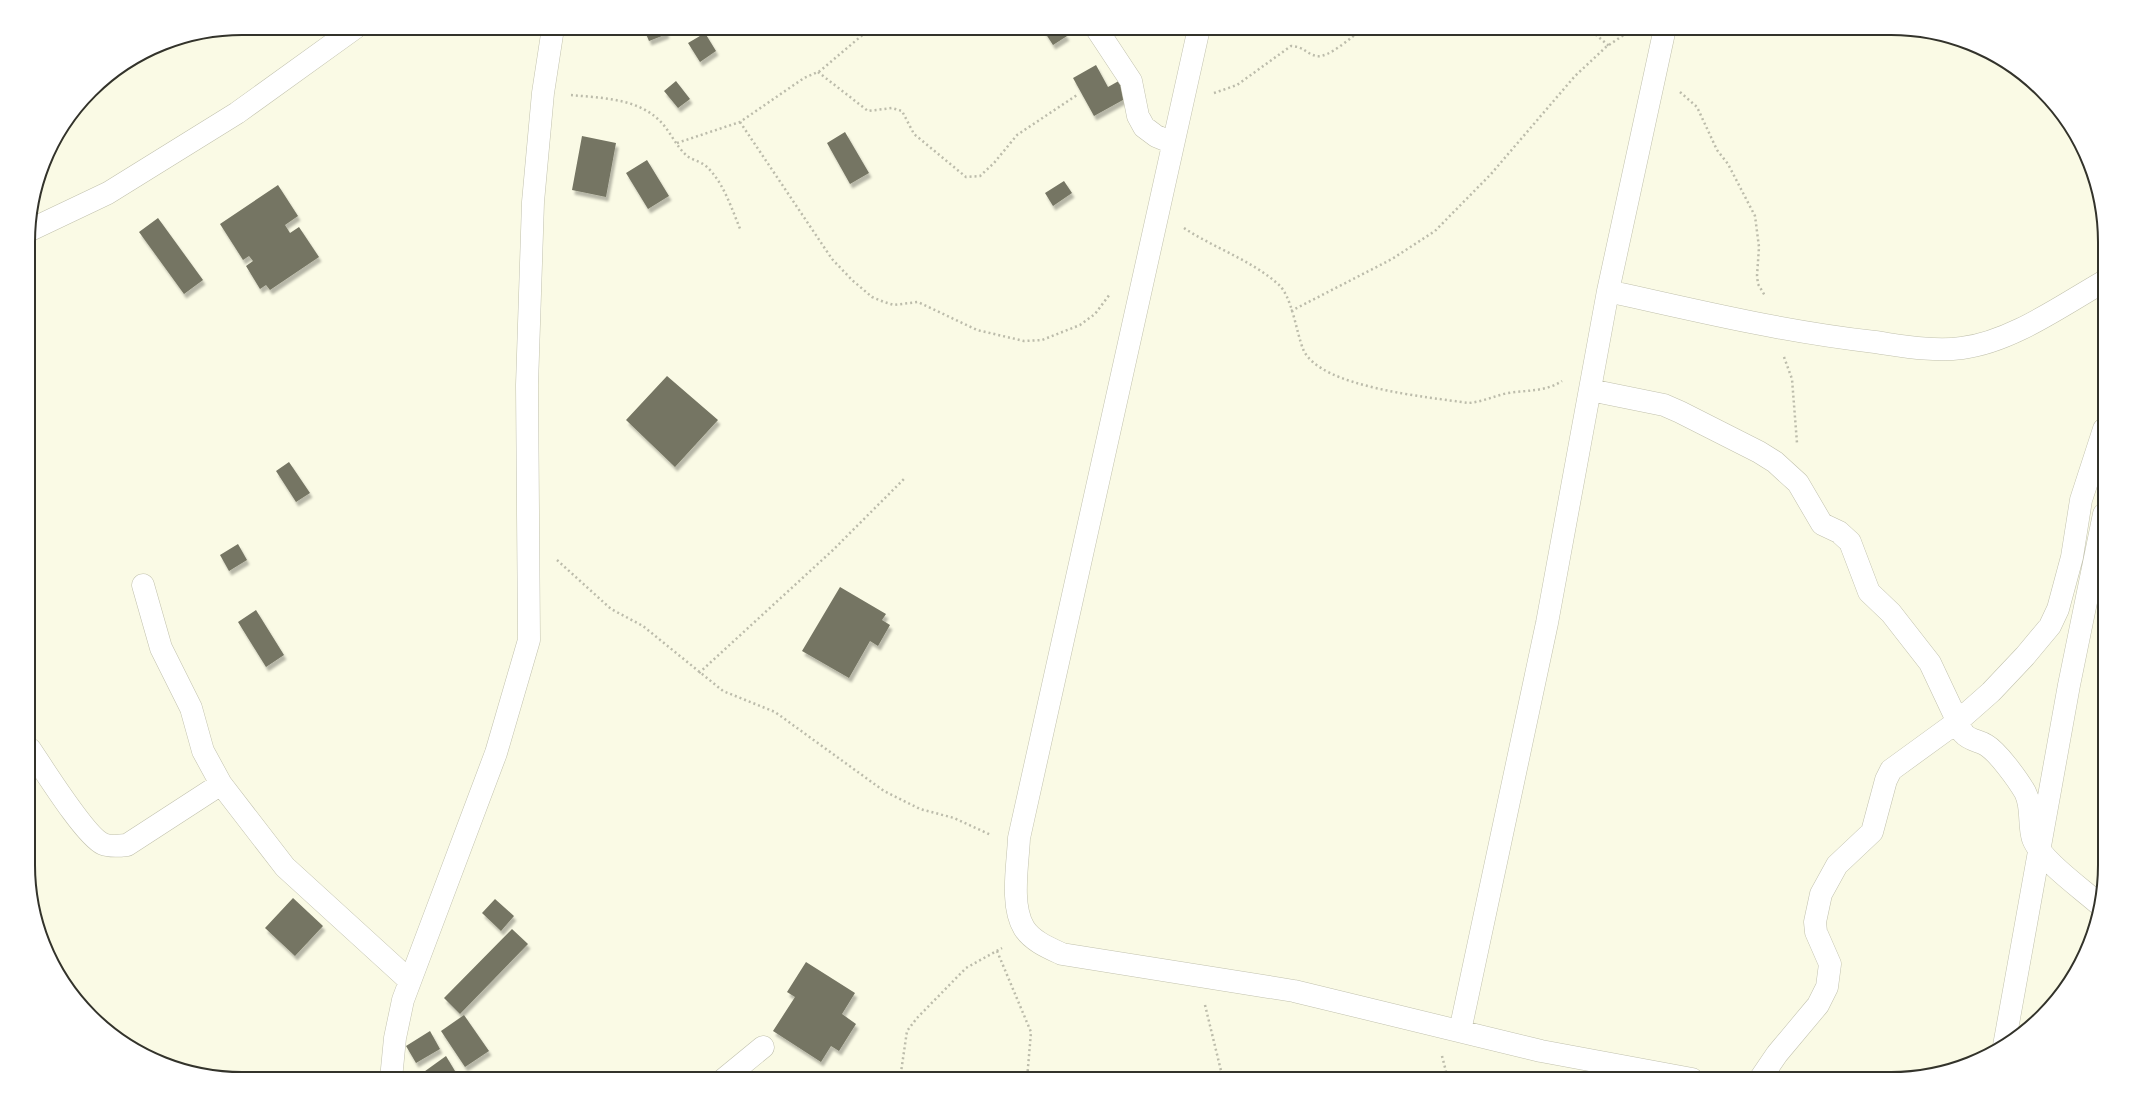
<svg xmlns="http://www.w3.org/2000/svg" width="2133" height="1107" font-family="Montserrat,sans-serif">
<defs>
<filter id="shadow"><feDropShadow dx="2.5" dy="4.5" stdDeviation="1" flood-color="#0004"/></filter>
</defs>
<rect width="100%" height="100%" fill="#fafae5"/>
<path fill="#757563" filter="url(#shadow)" d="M646,28H665L667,34L649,41L644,29Z
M1042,28H1061L1067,36L1053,45Z
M705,33L716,51L700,62L688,43Z
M1096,65L1108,87L1124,78L1132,95L1094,116L1073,78Z
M676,81L690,99L678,108L664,91Z
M845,132L869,173L850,184L827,143Z
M582,136L616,143L606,197L572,190Z
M647,160L669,196L648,209L626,173Z
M1064,181L1072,193L1053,206L1045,193Z
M278,185L298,216L285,225L290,233L299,227L319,257L270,290L266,285L260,289L246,266L253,261L249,256L243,260L220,224Z
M158,218L203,280L184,294L139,232Z
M667,376L718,420L675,467L626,420Z
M289,462L310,493L296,502L276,471Z
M238,544L247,560L229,571L220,555Z
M840,587L886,614L882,620L890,625L878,646L870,641L849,678L802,651Z
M256,610L284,655L266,667L238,622Z
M293,898L323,926L295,956L265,928Z
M495,899L514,916L501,931L482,913Z
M512,929L528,944L460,1014L444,998Z
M806,962L855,993L842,1014L856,1024L839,1051L831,1046L821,1062L773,1031L795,997L787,992Z
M464,1015L489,1051L465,1067L441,1031Z
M430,1031L440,1049L416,1063L406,1046Z
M446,1056L458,1076L453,1079H424L421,1074Z
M531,1071L534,1079H519L518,1076Z"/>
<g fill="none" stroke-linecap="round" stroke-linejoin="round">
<defs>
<path id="minor" d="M1096,28L1131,81L1138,116L1144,127L1156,136L1173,143
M1199,28L1019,838C1018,864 1010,905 1024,928C1032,941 1049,948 1062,954L1294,991L1541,1051L1692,1079
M28,231L108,193L237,113L355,28
M1608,291C1697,311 1785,332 1875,342C1903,346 1934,352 1962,348C2011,342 2061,306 2103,282
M1590,390L1664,405L1680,412L1759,452L1775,462L1798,483L1822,524L1839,532L1850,542L1869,592L1891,613L1930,663L1963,733C1970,741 1978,740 1986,745C1998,752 2018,780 2025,792C2033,807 2028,824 2033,839C2041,860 2082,889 2100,905
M143,585L161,648L191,708L203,751L221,784L285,867L410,981
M30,749C43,768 85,836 103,844C110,847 119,846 127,845L221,784
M1460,1031L1547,623L1608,291L1665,28
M2004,1046L2069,685L2104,514
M391,1079L395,1038L403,1000L496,753L529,640L527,385L533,202L543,93L553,28
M724,1079L763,1047
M1760,1079L1777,1054L1818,1005L1827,987L1830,964L1816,932L1815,922L1821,894L1837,865L1872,832L1886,780L1891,770L1957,722L1991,692L2025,656L2050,626L2058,609L2072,557L2081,500L2104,429"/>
</defs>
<use href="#minor" stroke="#c1c1ad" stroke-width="23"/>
<path stroke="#bcbcab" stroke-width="2.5" stroke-dasharray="2 3" stroke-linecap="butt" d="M1588,28L1609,46
M818,72L868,111L892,108L902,111L914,134L966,177L980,176L994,163L1017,135L1077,95
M1680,92L1697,107L1717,150L1728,164L1755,216L1759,247L1757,276L1758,284L1765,296
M1214,93L1237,85L1291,46C1305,47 1305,53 1316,56C1328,59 1353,36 1363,28
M571,95C601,98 637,98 660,121C670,131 676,146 686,155C691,160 701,161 707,167C724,183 732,210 741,231
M740,122L832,259L852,280L872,297L884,302L894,305L918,302L977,330L1024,341L1042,340L1080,325L1095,314L1110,294
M677,143L740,122L804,78L820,71L866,32
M1184,228C1214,248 1251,260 1278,284C1292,296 1296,331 1303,349C1319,388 1430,397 1468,403C1482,402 1494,396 1508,393C1527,390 1545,392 1562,381
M1291,311L1392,259L1435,231L1491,174L1575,76L1606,47L1634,28
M1784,357L1792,379L1797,443
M557,560L611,609L643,626L723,691L775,712L884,791L920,809L954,818L991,835
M699,673L833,550L904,479
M997,951L1031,1032L1027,1079
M1205,1005L1223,1079
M1442,1056L1448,1079
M900,1079L907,1031L917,1018L966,968L1002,948"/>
<use href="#minor" stroke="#fff" stroke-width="22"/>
</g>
<path d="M0 0H2133V1107H0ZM242 35H1891A207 207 0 0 1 2098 242V865A207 207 0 0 1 1891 1072H242A207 207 0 0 1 35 865V242A207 207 0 0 1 242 35Z" fill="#fff" fill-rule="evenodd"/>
<path fill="none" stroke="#33332b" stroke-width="2" d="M242 35H1891A207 207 0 0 1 2098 242V865A207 207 0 0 1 1891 1072H242A207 207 0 0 1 35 865V242A207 207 0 0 1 242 35Z"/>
</svg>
